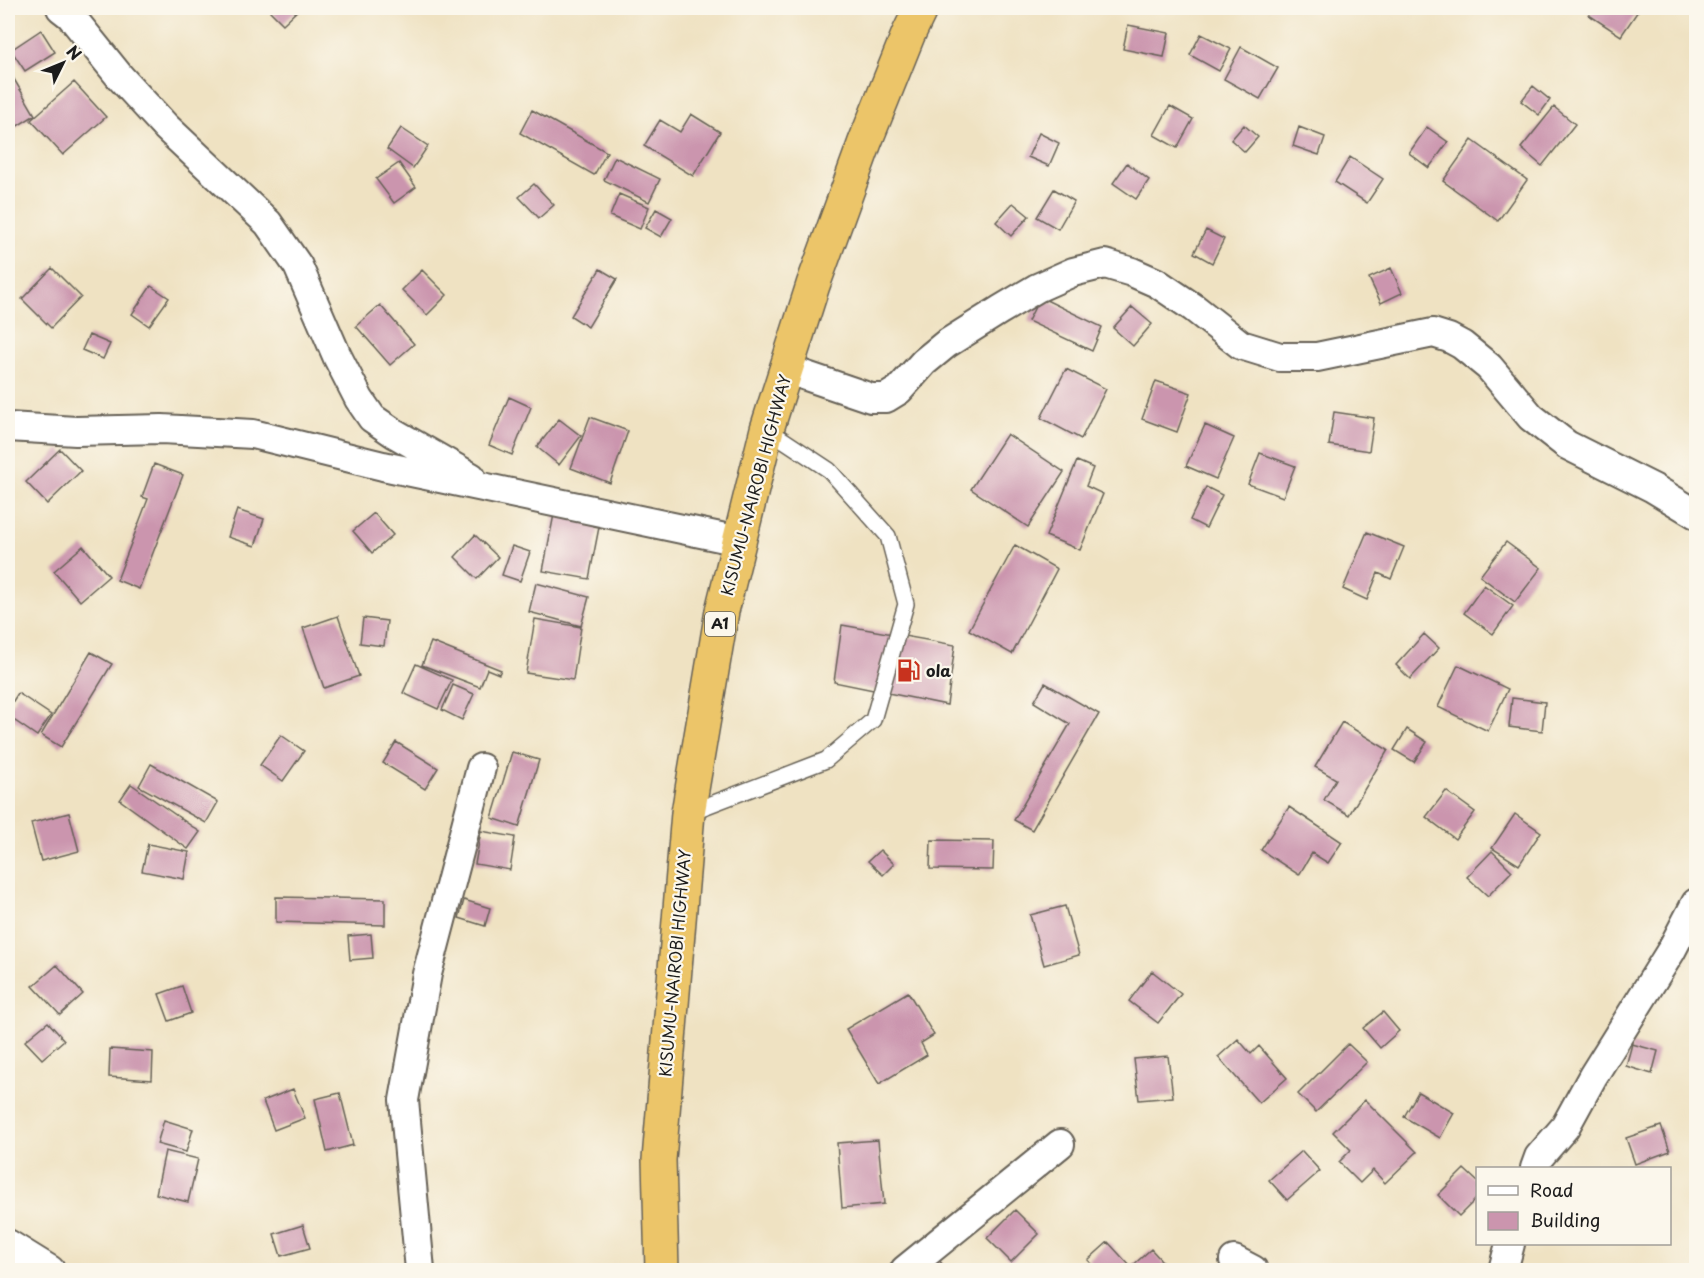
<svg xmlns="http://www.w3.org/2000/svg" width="1704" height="1278" font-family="'Playpen Sans',sans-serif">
<rect width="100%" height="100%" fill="#fbf7ec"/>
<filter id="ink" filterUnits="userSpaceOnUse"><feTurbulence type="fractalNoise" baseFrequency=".0167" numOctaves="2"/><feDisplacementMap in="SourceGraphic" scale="12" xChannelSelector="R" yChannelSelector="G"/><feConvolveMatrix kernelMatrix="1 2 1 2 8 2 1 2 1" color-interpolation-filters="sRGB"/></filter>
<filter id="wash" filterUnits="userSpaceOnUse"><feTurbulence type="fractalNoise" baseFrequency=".008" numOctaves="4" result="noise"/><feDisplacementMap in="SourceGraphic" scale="24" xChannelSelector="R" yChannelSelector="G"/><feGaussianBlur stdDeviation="1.35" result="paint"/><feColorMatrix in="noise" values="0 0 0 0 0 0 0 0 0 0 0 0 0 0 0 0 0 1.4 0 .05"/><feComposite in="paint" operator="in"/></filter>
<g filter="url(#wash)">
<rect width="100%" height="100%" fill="#efe2c2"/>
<g id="blocks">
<path fill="#cb95ae" d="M267,8H300L283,24Z
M1594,8H1640L1621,36L1589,15Z
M1128,25L1169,33L1164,57L1123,49Z
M41,30L55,52L25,71L11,50Z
M1201,34L1231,49L1219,71L1190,55Z
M1241,47L1278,68L1260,99L1224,79Z
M11,74L35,115L8,132V76Z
M74,82L106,117L63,155L31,120Z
M1533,86L1550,100L1539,115L1521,101Z
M1170,106L1193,119L1177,148L1154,135Z
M1554,107L1575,124L1542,166L1521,148Z
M532,110L607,152L594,175L520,133Z
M691,114L720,132L693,176L644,146L660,120L680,132Z
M1244,125L1258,137L1245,152L1231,140Z
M1299,127L1325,137L1319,155L1293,146Z
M1427,127L1448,142L1429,168L1409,153Z
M401,128L428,146L413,168L387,149Z
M1039,133L1059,143L1049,166L1028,157Z
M1472,140L1527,180L1498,221L1443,181Z
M615,157L660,179L649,202L604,180Z
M1350,157L1383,179L1367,203L1335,182Z
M399,163L416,187L394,203L376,179Z
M1127,163L1149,180L1136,199L1113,183Z
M534,184L554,205L539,218L519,197Z
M1054,189L1074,201L1058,229L1037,217Z
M619,194L649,207L640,229L610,216Z
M1013,203L1029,216L1011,236L996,222Z
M656,209L672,218L661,237L645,228Z
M1206,230L1224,239L1212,263L1194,253Z
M52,268L81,297L51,328L22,299Z
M1391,268L1402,293L1381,303L1369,278Z
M600,269L617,279L588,327L571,316Z
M422,270L447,295L427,315L402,290Z
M151,286L169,298L149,326L132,314Z
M1040,297L1102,327L1092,351L1028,321Z
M380,305L414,344L390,365L356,326Z
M1132,307L1152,324L1133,346L1113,328Z
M89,335L110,344L103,359L82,350Z
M1066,369L1106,389L1081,439L1041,418Z
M1156,381L1191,393L1177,432L1142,419Z
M509,397L531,407L512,455L489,445Z
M1334,412L1374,418L1369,451L1329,445Z
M590,417L628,431L610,483L571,468Z
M559,419L581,436L559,465L537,447Z
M1205,425L1234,438L1216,479L1186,466Z
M1007,434L1064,472L1028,527L971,489Z
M60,449L81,471L47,504L26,482Z
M1260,453L1295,466L1283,497L1248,484Z
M1077,461L1093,468L1086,486L1103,494L1080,550L1046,536Z
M154,464L183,475L139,589L117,580L148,499L142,497Z
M1206,487L1222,495L1206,528L1190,520Z
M237,510L264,519L255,546L228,537Z
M374,513L393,535L372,553L353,531Z
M554,514L600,522L589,579L543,571Z
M1367,532L1404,547L1391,579L1378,573L1367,600L1343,589Z
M475,535L498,557L477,579L455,557Z
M1506,542L1541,568L1515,602L1480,576Z
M1015,545L1057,569L1012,654L969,630Z
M83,546L109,576L80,601L54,571Z
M512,546L530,552L520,581L502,575Z
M536,583L589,597L581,626L529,612Z
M1484,585L1513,606L1493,634L1464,613Z
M338,616L359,676L324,688L303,628Z
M363,618L387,621L384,646L360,643Z
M535,619L581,627L573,680L526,673Z
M842,625L955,645L947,705L834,682Z
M1424,634L1439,648L1410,679L1396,665Z
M431,642L501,670L499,674L487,669L480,687L422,665Z
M91,652L112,664L61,747L41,735Z
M416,664L452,680L438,709L403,693Z
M1458,665L1508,689L1488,731L1438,707Z
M1045,683L1099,714L1032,830L1014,820L1070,724L1034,702Z
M453,685L474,694L462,720L442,710Z
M18,693L51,715L37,736L8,716V709Z
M1512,698L1545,702L1542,731L1509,727Z
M1342,722L1388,750L1349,815L1324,800L1336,779L1315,767Z
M1407,729L1427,742L1414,762L1394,750Z
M281,735L304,751L283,781L260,765Z
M396,742L438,768L425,789L383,763Z
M512,752L539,760L519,827L492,818Z
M151,764L218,802L206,823L139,786Z
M131,784L200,832L188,849L120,800Z
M1446,791L1475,812L1455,839L1426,817Z
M1289,807L1342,842L1328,863L1312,853L1299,875L1261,850Z
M69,813L79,851L41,861L31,823Z
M1515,814L1541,832L1519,865L1492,848Z
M481,831L515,837L510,870L475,864Z
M931,840L994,841L993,870L930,869Z
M148,844L189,852L184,879L142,871Z
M880,850L894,864L883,875L868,861Z
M1492,851L1512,871L1488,896L1467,877Z
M276,897L385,899V925L276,922Z
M464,900L490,908L485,926L459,918Z
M1065,906L1079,955L1044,965L1030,915Z
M371,934L373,958L350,960L348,936Z
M57,965L83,994L60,1015L33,986Z
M1152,971L1181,994L1158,1023L1129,1001Z
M182,986L191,1013L169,1021L159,994Z
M908,992L934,1035L921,1043L927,1055L879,1084L846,1029Z
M1383,1012L1399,1031L1380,1048L1363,1028Z
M48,1022L64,1040L42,1059L25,1041Z
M1238,1039L1251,1054L1259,1046L1287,1078L1259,1103L1218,1057Z
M1348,1044L1367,1062L1316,1112L1298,1094Z
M1632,1044L1658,1051L1652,1074L1626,1066Z
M110,1049L153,1052L152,1080L109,1077Z
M1168,1056L1173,1097L1139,1100L1134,1059Z
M293,1089L305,1118L274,1130L263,1101Z
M1418,1092L1454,1113L1440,1138L1404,1117Z
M340,1093L353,1145L327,1152L315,1099Z
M1365,1100L1417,1152L1385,1183L1373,1170L1360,1183L1339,1162L1351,1150L1333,1132Z
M164,1120L193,1129L186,1152L157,1144Z
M1661,1126L1670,1151L1635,1164L1626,1138Z
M878,1140L884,1204L842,1208L837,1143Z
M165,1151L198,1159L188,1202L156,1194Z
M1302,1151L1320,1171L1287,1200L1269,1180Z
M1464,1169L1478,1182V1197L1459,1216L1438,1195Z
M1015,1210L1039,1234L1011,1262L987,1238Z
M303,1225L310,1248L281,1256L274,1234Z
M1108,1242L1131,1267L1151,1249L1170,1270H1098L1088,1260Z
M938,1259L947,1270H924Z"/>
</g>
</g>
<g filter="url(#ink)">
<use href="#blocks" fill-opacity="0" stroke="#666156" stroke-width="1.5"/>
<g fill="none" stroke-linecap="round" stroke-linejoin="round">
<defs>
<path id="service" d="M688,813L826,760L873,720L906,604L888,536L829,470L767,429"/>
<path id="minor" d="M61,8L70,15L120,77L166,127L268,223L298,266L337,356L359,399L372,418L394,433L471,477
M786,369L871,398H886L899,390L924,362L946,344L1000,310L1037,288L1073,272L1105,264L1132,272L1157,283L1194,308L1241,345L1280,357H1317L1433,333L1449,338L1462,345L1489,367L1531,417L1567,445L1653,488L1696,514
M8,427L76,431L162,429L253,434L383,466L739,541
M1535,1168L1539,1157L1565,1127L1593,1076L1671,951L1696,903
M8,1244L50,1270
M1234,1260L1253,1270
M420,1270L404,1100L427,974L481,768
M905,1270L1060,1144
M1503,1270L1510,1244"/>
<path id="trunk" d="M662,1270L659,1160L688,813L722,611L767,429L813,285L865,142L908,35L921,8"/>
</defs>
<use href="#service" stroke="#666156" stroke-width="18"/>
<use href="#minor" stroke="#666156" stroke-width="32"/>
<use href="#trunk" stroke="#666156" stroke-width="36"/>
<use href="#service" stroke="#fff" stroke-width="15"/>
<use href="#minor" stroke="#fff" stroke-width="28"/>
<use href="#trunk" stroke="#ecc569" stroke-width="33"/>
</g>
</g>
<defs>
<symbol id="fuel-bare" viewBox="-9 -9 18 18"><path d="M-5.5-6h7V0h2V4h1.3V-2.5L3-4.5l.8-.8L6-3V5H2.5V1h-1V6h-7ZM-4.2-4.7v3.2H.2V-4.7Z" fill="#c8321e" stroke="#fbf7ec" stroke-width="2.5" paint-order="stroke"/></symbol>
</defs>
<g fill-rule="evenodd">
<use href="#fuel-bare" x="892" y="654" width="33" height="33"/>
</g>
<g text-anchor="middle" stroke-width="4.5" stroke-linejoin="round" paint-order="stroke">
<rect fill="#fbf7ec" stroke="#5f5e5a" stroke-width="1.5" x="705" y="612" width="30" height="24" rx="4.5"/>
<g font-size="15" font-weight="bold" fill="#1c1c1c">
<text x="720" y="629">A1</text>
</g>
<g font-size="16" fill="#1c1c1c" stroke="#fbf7ec">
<text transform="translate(756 485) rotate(-75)" y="6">KISUMU-NAIROBI HIGHWAY</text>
<text transform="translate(675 963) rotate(-85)" y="6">KISUMU-NAIROBI HIGHWAY</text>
</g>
<g font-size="16" font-weight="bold" fill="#1c1c1c" stroke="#fbf7ec" text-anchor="start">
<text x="926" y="677">ola</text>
</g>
</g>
<rect width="1704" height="1278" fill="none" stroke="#fbf7ec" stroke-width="30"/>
<rect x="1476" y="1167" width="195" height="78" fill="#fbf7ec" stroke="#a29f99" stroke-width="1.5"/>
<rect x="1488" y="1186" width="30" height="9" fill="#ffffff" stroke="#a29f99" stroke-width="1.5"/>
<text x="1530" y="1197" font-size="18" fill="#1c1c1c">Road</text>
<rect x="1488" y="1212" width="30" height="18" fill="#cb95ae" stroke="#a29f99" stroke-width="1.5"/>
<text x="1530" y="1227" font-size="18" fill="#1c1c1c">Building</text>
<g transform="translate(63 63) rotate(47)" stroke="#fbf7ec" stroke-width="4.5" paint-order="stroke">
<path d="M0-4.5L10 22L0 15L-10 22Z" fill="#1c1c1c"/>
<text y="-9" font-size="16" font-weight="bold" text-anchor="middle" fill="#1c1c1c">N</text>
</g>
</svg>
